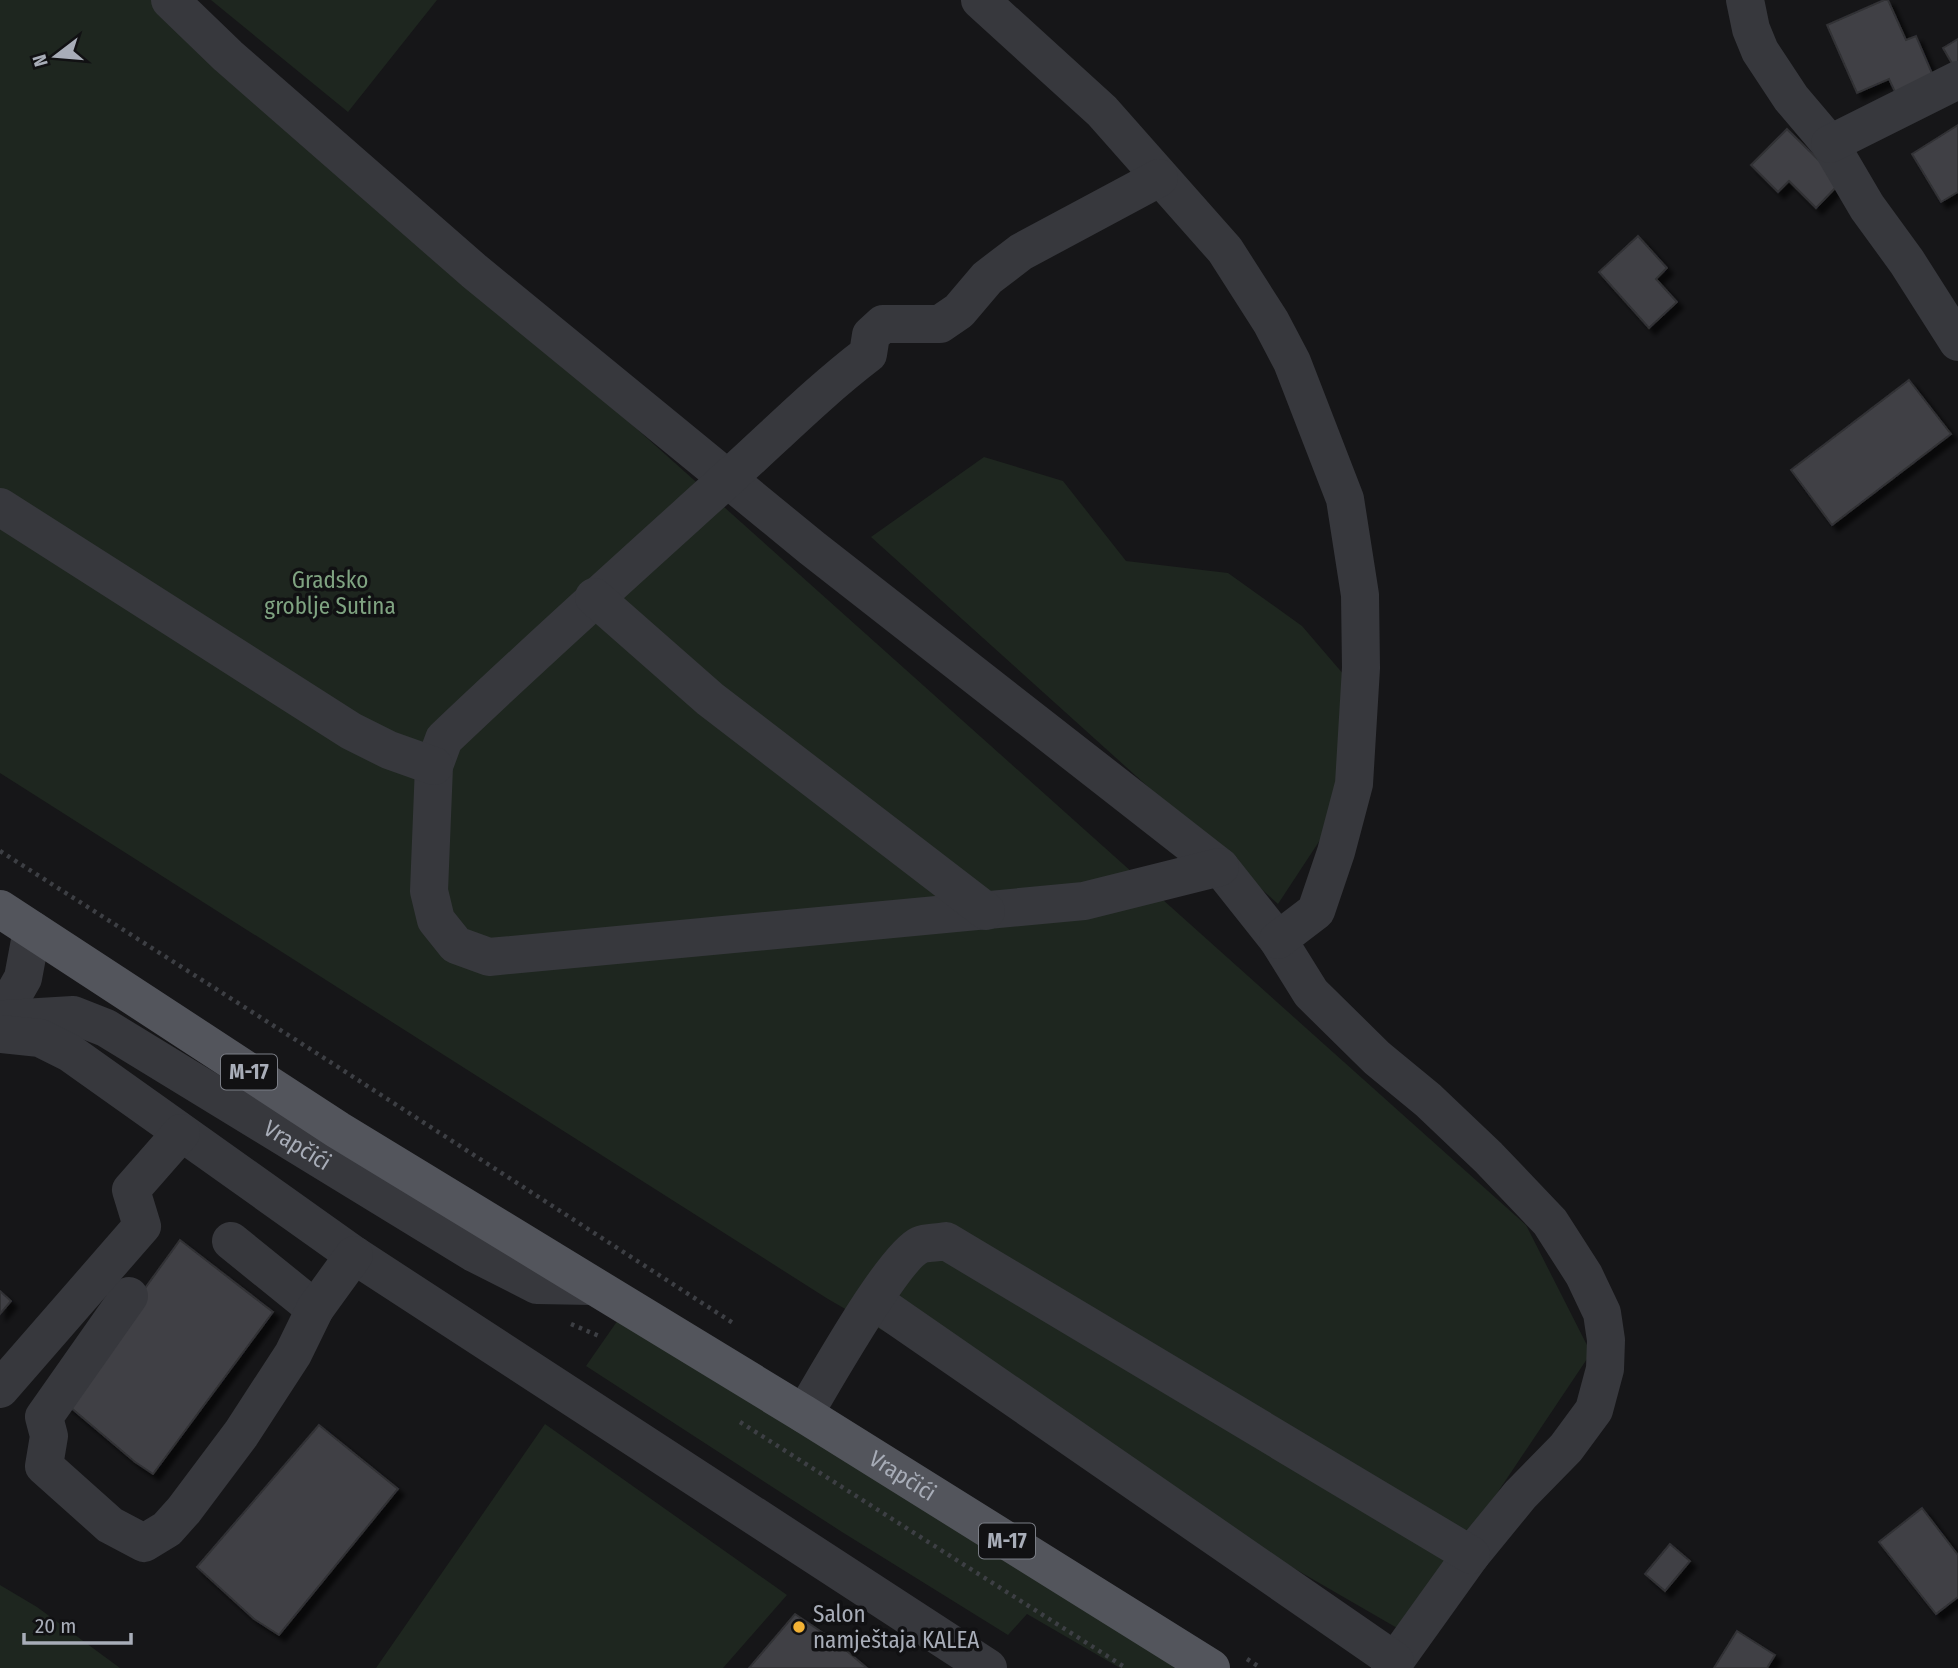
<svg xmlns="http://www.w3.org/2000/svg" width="1958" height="1668" font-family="'Fira Sans Condensed',sans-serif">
<defs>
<filter id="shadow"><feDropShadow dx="6" dy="6" stdDeviation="2" flood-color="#0009"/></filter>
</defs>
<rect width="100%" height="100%" fill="#161618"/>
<path fill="#1e261f" d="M0,0H163L169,10L1526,1225L1591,1353L1404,1632L828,1299L0,773Z
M211,0H437L348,112Z
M984,457L1063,481L1126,561L1228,573L1302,626L1375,711L1364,773L1278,904L871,537Z
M627,1307L1211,1668H1120L1027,1614L1008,1635L842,1532L586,1366Z
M545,1424L787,1595L723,1668H376Z
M0,1585L37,1607L120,1668H0Z"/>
<path fill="#404145" stroke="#303034" stroke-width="2" filter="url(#shadow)" d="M1884,0H1888L1906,40L1916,36L1934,78L1896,94L1889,79L1857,93L1827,25Z
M1958,39V72H1957L1943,48Z
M1958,125V192L1941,202L1912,154Z
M1787,129L1841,182L1816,208L1789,181L1778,192L1751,165Z
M1638,236L1667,268L1656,279L1677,302L1649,328L1599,272Z
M1909,380L1951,434L1832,525L1791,470Z
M180,1240L273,1312L153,1474L135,1462L63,1401Z
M0,1291L11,1301L0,1314Z
M319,1425L398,1489L279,1635L254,1619L197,1567Z
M1922,1508L1958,1555V1597L1936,1614L1879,1542Z
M1670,1544L1690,1561L1665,1591L1645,1574Z
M795,1614L835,1641L867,1668H749Z
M1737,1631L1775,1655L1767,1668H1714Z"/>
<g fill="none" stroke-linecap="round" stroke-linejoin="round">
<path stroke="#3d3f44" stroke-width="4.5" stroke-dasharray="3.5 5" stroke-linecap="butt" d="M0,851L321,1056L733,1323
M571,1324L599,1336
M740,1422L1126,1668
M1247,1659L1261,1668"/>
<g stroke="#37383d" stroke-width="38">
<path d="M170,0L228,56L474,271L812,548L1220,867L1278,940L1311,993L1377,1058L1428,1100L1488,1157L1550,1222L1584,1275L1602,1313L1606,1340L1605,1369L1594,1410L1566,1448L1520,1495L1471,1555L1390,1668"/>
<path d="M980,0L1102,111L1225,250L1271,322L1292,362L1345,499L1360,595L1361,668L1354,784L1336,852L1316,911L1278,940"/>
<path d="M1745,0L1751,29L1760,51L1791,98L1830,144L1867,207L1907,262L1958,342"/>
<path d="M1830,144L1958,80"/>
<path d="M1159,178L1021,252L987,278L959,311L940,324H883L871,335L868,354C817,393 773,438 725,481C631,566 536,651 444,739L434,766L429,891L436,920L456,945L489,957L1084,901L1220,867"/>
<path d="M0,507L351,731L389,750L434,766"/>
<path d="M594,597L710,699L986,911"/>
<path d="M0,1018L23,978L32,930"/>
<path id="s1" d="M6,1019L73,1015L106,1028L474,1253L537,1285L593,1286"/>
<path d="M0,1034L40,1038L70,1053L354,1255L988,1668"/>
<path d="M231,1241L315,1309"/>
<path d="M129,1296L44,1417L49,1436L44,1466L110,1525L144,1543L167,1529L184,1510L241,1434L293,1354L315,1309L354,1255"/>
<path d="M874,1301L1395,1661"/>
<path d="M0,1389L142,1226L131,1190L181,1133"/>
<path d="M804,1414C823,1383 893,1257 920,1245C927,1242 938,1243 946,1241L1471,1555"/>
</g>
<path stroke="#53555c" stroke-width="38" id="s2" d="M0,909L338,1130L804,1414L1211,1668"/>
</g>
<circle fill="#f2b134" stroke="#111113" stroke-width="2.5" cx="799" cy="1627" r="7"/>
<g text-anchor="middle" stroke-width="7" stroke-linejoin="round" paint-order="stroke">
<g fill="#111113" stroke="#7b7e86" stroke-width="2">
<rect x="221" y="1054.5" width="56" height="35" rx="5"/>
<rect x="979" y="1523.5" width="56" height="35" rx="5"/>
</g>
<g font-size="21" font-weight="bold" fill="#a8adb8">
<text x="249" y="1079">M-17</text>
<text x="1007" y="1548">M-17</text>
</g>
<g font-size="23" fill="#7fa381" stroke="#111113">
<text x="330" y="588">Gradsko<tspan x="330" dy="26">groblje Sutina</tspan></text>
</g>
<g font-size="23" fill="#a8adb8" stroke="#111113">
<text dy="8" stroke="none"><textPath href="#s1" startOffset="327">Vrapčići</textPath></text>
<text dy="8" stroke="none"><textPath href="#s2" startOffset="1066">Vrapčići</textPath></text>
</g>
<g font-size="23" fill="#a8adb8" stroke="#111113" text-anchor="start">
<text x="813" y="1622">Salon<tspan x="813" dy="26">namještaja KALEA</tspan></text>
</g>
</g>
<g transform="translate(56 56) rotate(254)" stroke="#111113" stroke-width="5" paint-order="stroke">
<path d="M0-5L12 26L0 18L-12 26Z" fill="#a8adb8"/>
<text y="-10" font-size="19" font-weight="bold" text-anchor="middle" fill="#a8adb8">N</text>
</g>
<path d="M24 1633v10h107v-10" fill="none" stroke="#a8adb8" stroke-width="3.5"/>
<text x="35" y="1633" font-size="21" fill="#a8adb8" stroke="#111113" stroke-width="5" paint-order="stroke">20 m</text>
</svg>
